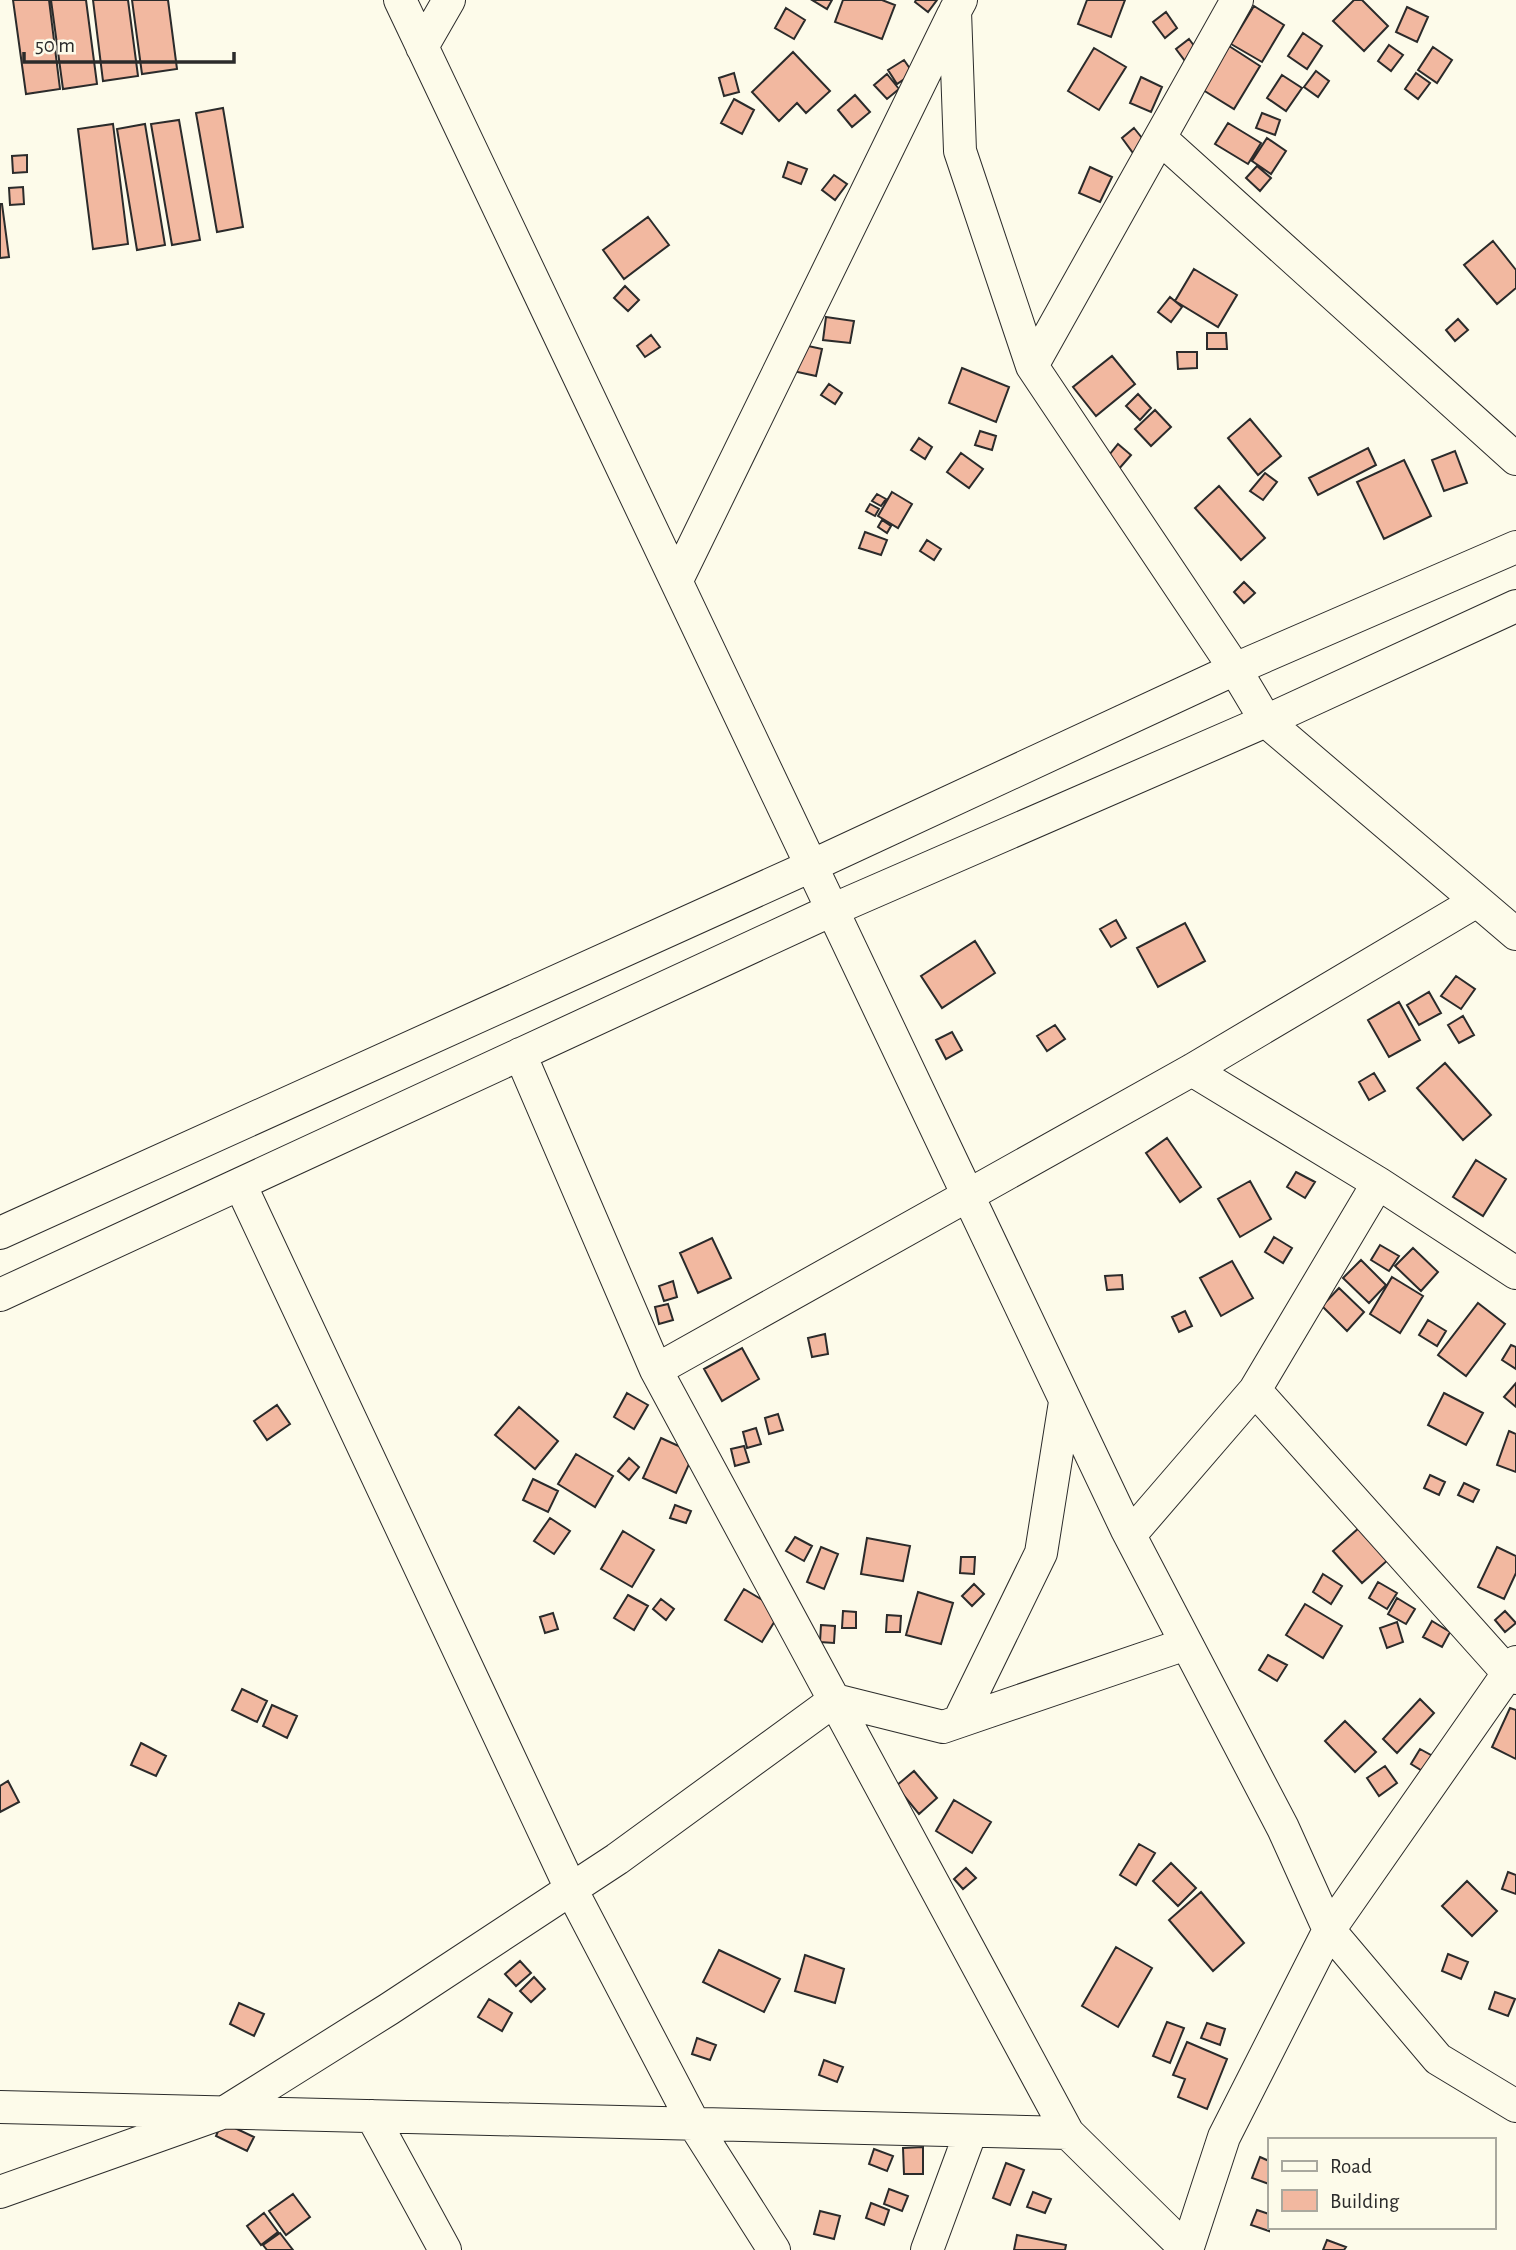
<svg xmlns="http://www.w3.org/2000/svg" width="1516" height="2250" font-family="'Alegreya Sans',sans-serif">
<rect width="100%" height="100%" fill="#fdfbea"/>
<path fill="#f2b8a0" stroke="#2b2b2b" stroke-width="2" d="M13,0H49L60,89L26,94Z
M51,0H86L97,84L63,89Z
M93,0H128L138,76L103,81Z
M132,0H168L177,69L142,74Z
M812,0H832L827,9Z
M843,0H882L895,5L882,39L835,22Z
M916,0H937L928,12L915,2Z
M1087,0H1125L1111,37L1078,24Z
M1354,0H1362L1388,26L1364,51L1333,21Z
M1254,6L1284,25L1262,62L1231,44Z
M1407,7L1428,17L1417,42L1396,32Z
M786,8L805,20L794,39L775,28Z
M1166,12L1177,28L1165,38L1153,22Z
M1303,33L1322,46L1307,69L1288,56Z
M1189,39L1201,55L1188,65L1176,49Z
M1389,45L1403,55L1391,71L1378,61Z
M1229,46L1260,66L1234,109L1203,90Z
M1433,47L1452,60L1437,83L1418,70Z
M1094,48L1126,67L1099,110L1068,91Z
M793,52L830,91L806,113L797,103L779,121L752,92Z
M904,60L913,73L897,84L888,70Z
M1316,71L1329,81L1318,97L1304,87Z
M734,73L739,92L724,96L719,78Z
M1416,73L1430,83L1418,99L1405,89Z
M887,74L899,89L887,99L874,85Z
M1282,75L1302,88L1286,111L1267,98Z
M1141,77L1162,87L1151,112L1130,103Z
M855,95L870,112L852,127L838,110Z
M734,99L754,110L742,134L721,123Z
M223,108L243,227L217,232L196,113Z
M1262,113L1280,120L1275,135L1256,128Z
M179,120L200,240L172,245L151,124Z
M1228,123L1261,143L1248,164L1215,144Z
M113,124L128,244L93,249L78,129Z
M145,124L165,245L137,250L117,129Z
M1134,128L1146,143L1133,153L1122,138Z
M1267,138L1286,151L1271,174L1252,161Z
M27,155V172L13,173L12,156Z
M788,162L807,169L801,184L783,177Z
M1257,166L1271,178L1260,191L1246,178Z
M1090,167L1112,177L1100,202L1079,193Z
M834,175L847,184L835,200L822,190Z
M23,187L24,204L10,205L9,188Z
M0,204H2L9,257L0,258Z
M648,217L669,245L624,279L603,250Z
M1493,241L1516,270V288L1497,304L1464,265Z
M1194,269L1237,295L1218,327L1175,301Z
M625,286L639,300L628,311L614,298Z
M1170,297L1182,307L1171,322L1158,312Z
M826,317L854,321L850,343L823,340Z
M1458,319L1468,330L1455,341L1446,330Z
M1207,333H1226L1227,349H1207Z
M651,335L660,347L645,357L637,346Z
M799,344L822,349L816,376L793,371Z
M1177,352H1197V368L1178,369Z
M1112,356L1135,384L1096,416L1073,387Z
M962,368L1009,387L996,422L949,403Z
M829,384L842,393L835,404L821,395Z
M1138,394L1151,408L1140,420L1126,406Z
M1155,410L1171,427L1151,446L1135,429Z
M1250,419L1281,456L1258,475L1228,438Z
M980,431L996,436L992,450L975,445Z
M919,438L932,447L925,459L911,450Z
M1118,444L1131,455L1118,470L1106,459Z
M1368,448L1376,465L1318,495L1309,478Z
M1455,451L1467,483L1444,491L1432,460Z
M961,453L983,469L969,488L947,472Z
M1404,460L1431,516L1384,539L1357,482Z
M1265,473L1277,482L1263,500L1250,491Z
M1219,486L1265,538L1241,560L1195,508Z
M892,492L912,504L898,528L878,516Z
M877,494L886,499L881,506L872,501Z
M870,504L879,509L875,516L866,511Z
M882,520L891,526L887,533L878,527Z
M865,532L887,540L881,555L859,548Z
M927,540L941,549L934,560L920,551Z
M1244,582L1255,593L1244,603L1234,592Z
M1116,920L1126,938L1111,947L1100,929Z
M1185,923L1205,961L1158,987L1137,948Z
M975,941L995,973L942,1008L921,976Z
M1456,976L1475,989L1461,1009L1441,996Z
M1429,992L1441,1013L1419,1025L1407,1005Z
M1399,1002L1420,1040L1389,1057L1368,1020Z
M1463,1016L1474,1035L1459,1043L1448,1025Z
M1055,1025L1065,1039L1047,1051L1037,1036Z
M952,1032L962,1050L946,1059L936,1040Z
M1445,1063L1491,1115L1463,1140L1417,1088Z
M1374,1073L1385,1091L1369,1100L1359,1082Z
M1167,1138L1201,1187L1180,1202L1146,1153Z
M1476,1160L1506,1179L1483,1216L1453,1197Z
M1296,1172L1315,1182L1305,1198L1287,1187Z
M1250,1181L1271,1219L1240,1237L1218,1199Z
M1274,1237L1292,1248L1283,1263L1265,1252Z
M712,1238L731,1278L698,1293L680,1253Z
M1380,1245L1399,1256L1389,1271L1371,1260Z
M1413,1248L1438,1272L1421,1291L1395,1266Z
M1361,1260L1386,1285L1369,1303L1343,1278Z
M1232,1261L1253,1298L1221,1316L1200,1278Z
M1122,1275L1123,1289L1107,1290L1105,1276Z
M1392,1277L1423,1296L1400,1333L1370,1314Z
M673,1281L677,1297L664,1301L659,1286Z
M1339,1288L1364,1312L1347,1331L1322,1306Z
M1478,1303L1505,1324L1466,1376L1438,1355Z
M668,1304L673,1320L659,1324L655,1307Z
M1185,1311L1192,1326L1179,1332L1172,1317Z
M1428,1320L1446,1331L1437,1346L1419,1335Z
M825,1334L828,1354L812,1357L808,1338Z
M1511,1345L1516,1347V1369L1502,1360Z
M742,1348L759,1379L722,1401L704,1369Z
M1516,1383V1407L1504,1397Z
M627,1393L648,1405L634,1429L614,1417Z
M1444,1393L1483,1413L1466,1445L1428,1425Z
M277,1405L290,1424L267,1440L254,1421Z
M519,1407L558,1441L535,1469L495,1435Z
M778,1414L783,1430L769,1434L765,1418Z
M756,1428L761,1444L747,1448L743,1432Z
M1509,1431L1516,1434V1472L1497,1465Z
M661,1438L694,1453L676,1493L643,1478Z
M744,1446L749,1462L735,1466L731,1449Z
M576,1454L613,1476L595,1507L558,1484Z
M629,1458L639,1467L629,1480L618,1471Z
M1430,1475L1445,1482L1439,1495L1424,1488Z
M533,1479L558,1491L548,1512L523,1500Z
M1464,1483L1479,1490L1473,1502L1458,1495Z
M675,1505L691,1511L686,1523L670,1518Z
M550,1518L570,1531L554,1554L534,1541Z
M1360,1527L1389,1559L1362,1583L1333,1551Z
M623,1531L654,1550L632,1587L601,1569Z
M795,1537L812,1546L804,1561L786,1551Z
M867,1538L910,1546L903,1581L861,1574Z
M821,1547L838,1554L824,1589L807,1582Z
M1497,1547L1516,1556V1573L1504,1599L1478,1587Z
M961,1557H975L974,1574L960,1573Z
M1323,1574L1342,1586L1331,1604L1313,1592Z
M1378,1582L1397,1593L1387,1609L1369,1598Z
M974,1584L984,1594L972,1606L962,1596Z
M744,1589L781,1611L762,1642L725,1620Z
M918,1592L953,1603L941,1644L906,1635Z
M628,1595L648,1606L634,1630L614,1618Z
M1397,1598L1415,1609L1406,1624L1388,1614Z
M661,1599L674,1609L666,1620L653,1609Z
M1305,1604L1342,1626L1323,1658L1286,1635Z
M843,1611L856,1612V1628H842Z
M1505,1611L1516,1623L1505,1632L1495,1620Z
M553,1613L558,1629L545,1633L540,1617Z
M887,1615L901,1616L900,1632H886Z
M1432,1621L1450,1632L1442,1647L1423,1637Z
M1397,1622L1403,1642L1387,1648L1380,1628Z
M821,1625L835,1626L834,1643L820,1642Z
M1268,1655L1287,1665L1277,1681L1259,1670Z
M242,1689L267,1701L257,1722L232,1710Z
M1420,1699L1434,1713L1397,1753L1383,1739Z
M272,1705L297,1716L287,1738L263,1726Z
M1510,1708L1516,1710V1759L1492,1747Z
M1345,1721L1376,1752L1355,1772L1325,1741Z
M141,1743L166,1756L156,1776L131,1765Z
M1420,1749L1438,1759L1429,1775L1411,1764Z
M1385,1766L1397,1783L1379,1796L1367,1778Z
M914,1771L937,1798L919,1814L896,1786Z
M8,1781L19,1802L0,1812V1786Z
M954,1800L991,1822L972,1853L936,1831Z
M1139,1844L1155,1853L1136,1885L1120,1875Z
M1171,1863L1196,1888L1178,1906L1153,1881Z
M966,1868L976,1878L963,1889L954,1879Z
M1508,1872L1516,1875V1894L1502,1889Z
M1467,1881L1497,1911L1472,1936L1442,1906Z
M1201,1892L1244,1943L1213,1971L1169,1920Z
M1116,1947L1152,1968L1118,2027L1082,2006Z
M719,1950L780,1979L764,2012L703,1982Z
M1448,1954L1468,1962L1461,1979L1442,1971Z
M805,1955L844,1969L835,2003L795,1991Z
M520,1961L531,1973L516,1986L505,1974Z
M534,1977L545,1989L531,2002L520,1991Z
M1495,1992L1515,1999L1508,2016L1489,2009Z
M489,1999L512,2013L502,2031L478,2017Z
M239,2003L264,2014L254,2036L230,2024Z
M1167,2022L1184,2028L1170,2063L1153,2056Z
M1207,2023L1225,2029L1220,2045L1201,2038Z
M697,2038L716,2045L710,2060L692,2054Z
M1187,2042L1227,2059L1207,2109L1178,2097L1185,2079L1173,2075Z
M824,2060L843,2067L837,2082L819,2075Z
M222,2122L254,2137L247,2151L216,2136Z
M923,2147V2174H904L903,2148Z
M874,2149L893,2156L887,2171L869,2164Z
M1260,2157L1269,2161V2184L1252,2178Z
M1006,2163L1024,2170L1010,2205L993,2198Z
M889,2189L908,2196L902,2211L884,2204Z
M1033,2192L1051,2199L1045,2213L1027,2207Z
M293,2194L310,2217L286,2235L269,2211Z
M871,2203L889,2210L884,2225L866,2218Z
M1257,2210L1269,2214V2231L1251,2225Z
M820,2211L840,2216L834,2239L814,2234Z
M264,2213L278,2232L261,2245L247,2226Z
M280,2233L293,2250H267L263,2245Z
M1017,2235L1066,2245L1065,2250H1014Z
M1327,2240L1346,2247L1344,2250H1323Z"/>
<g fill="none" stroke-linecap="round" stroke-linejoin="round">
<defs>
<path id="minor" d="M400,0L1126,1528L1283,1828L1329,1930L1438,2059L1516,2106
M961,0L955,11L960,151L1032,366L1235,669L1266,721L1516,934
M422,47L449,0
M1160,138L1516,459
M1032,366L1237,0
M677,580L953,15
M520,1054L656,1370
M1192,1070L1378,1183L1516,1273
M240,1184L571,1889L694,2124L774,2250
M0,1233L811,866L1235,669L1516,547
M0,1295L832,910L1266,721L1516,606
M1255,1390L1509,1674L1516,1678
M1130,1535L1255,1390L1378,1183
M959,1721L1041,1553L1065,1402
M0,2107L1068,2133L1187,2250L1224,2137L1329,1930L1516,1662
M372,2116L445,2250
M1068,2133L656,1370L1192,1070L1477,901
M0,2192L225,2112L389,2009L617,1859L835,1700L943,1727L1186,1644
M927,2250L971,2131"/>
</defs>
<use href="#minor" stroke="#2b2b2b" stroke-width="34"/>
<use href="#minor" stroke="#fdfbea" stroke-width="32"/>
</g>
<rect x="1268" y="2138" width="228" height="91" fill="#fdfbea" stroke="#a9a89e" stroke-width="2"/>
<rect x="1282" y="2161" width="35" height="10" fill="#fdfbea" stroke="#a9a89e" stroke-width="2"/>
<text x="1330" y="2173" font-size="21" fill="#2b2b2b">Road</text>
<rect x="1282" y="2190" width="35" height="21" fill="#f2b8a0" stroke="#a9a89e" stroke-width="2"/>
<text x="1330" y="2208" font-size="21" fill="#2b2b2b">Building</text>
<path d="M24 52v10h210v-10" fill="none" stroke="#2b2b2b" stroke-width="3.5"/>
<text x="35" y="52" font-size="21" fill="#2b2b2b" stroke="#fdfbea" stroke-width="5" paint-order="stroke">50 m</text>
</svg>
